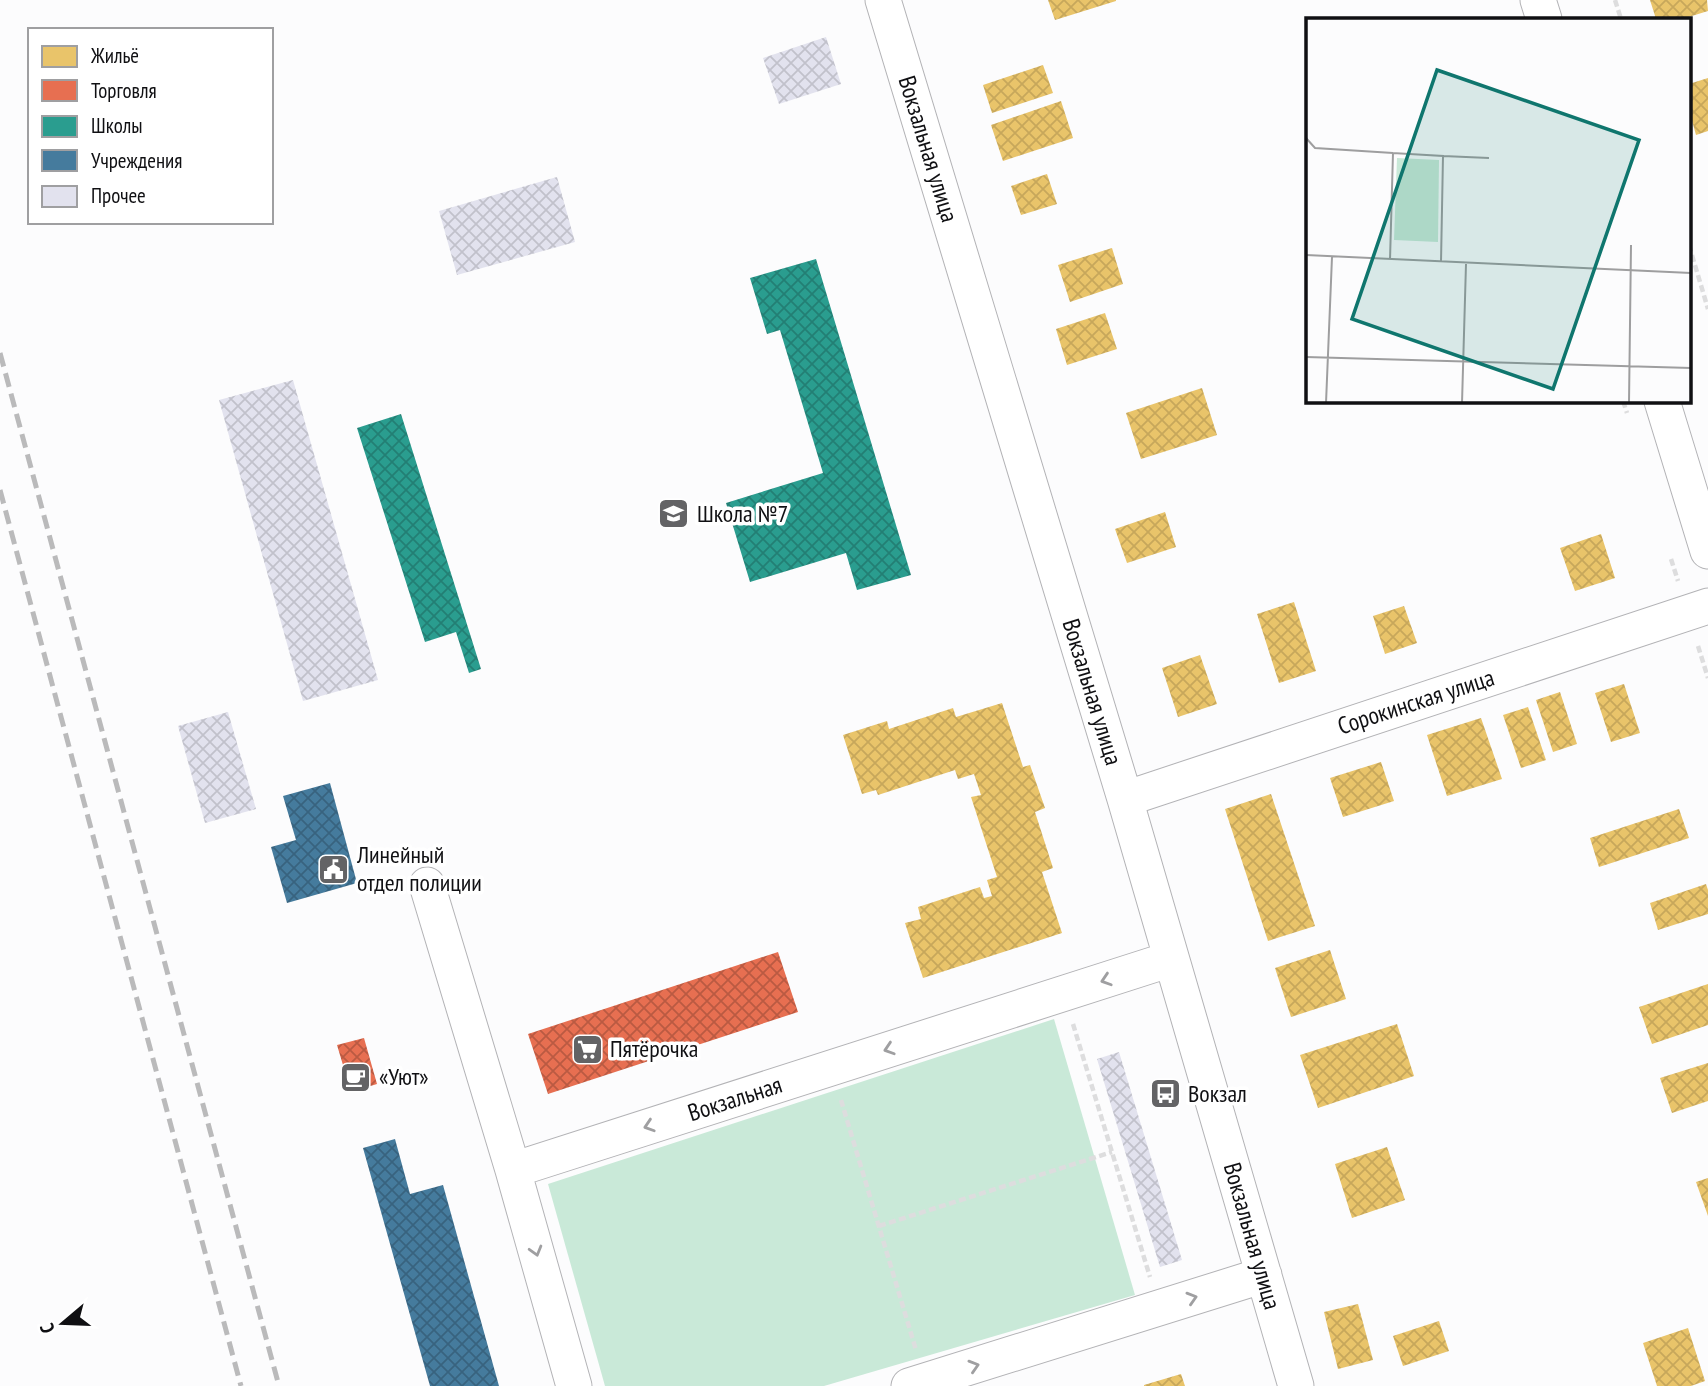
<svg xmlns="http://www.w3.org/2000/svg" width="1708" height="1386" font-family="'PT Sans Narrow',sans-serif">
<defs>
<pattern id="homes-cross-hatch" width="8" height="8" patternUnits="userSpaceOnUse" patternTransform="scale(1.75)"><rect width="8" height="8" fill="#e9c46a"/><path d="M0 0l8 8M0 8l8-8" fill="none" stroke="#c7a75b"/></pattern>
<pattern id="shops-cross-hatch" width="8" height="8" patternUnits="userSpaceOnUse" patternTransform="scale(1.75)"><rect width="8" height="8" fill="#e76f51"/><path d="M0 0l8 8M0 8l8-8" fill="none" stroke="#ba5a42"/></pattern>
<pattern id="schools-cross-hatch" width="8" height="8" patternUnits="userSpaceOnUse" patternTransform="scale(1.75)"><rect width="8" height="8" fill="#2a9d8f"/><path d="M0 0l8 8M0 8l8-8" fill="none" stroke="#237f74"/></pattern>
<pattern id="public-cross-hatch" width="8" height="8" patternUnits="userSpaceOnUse" patternTransform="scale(1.75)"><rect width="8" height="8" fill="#457b9d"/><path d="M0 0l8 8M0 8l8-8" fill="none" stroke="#38637f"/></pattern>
<pattern id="building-cross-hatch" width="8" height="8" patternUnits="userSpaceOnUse" patternTransform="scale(1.75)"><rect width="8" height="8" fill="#e2e2ee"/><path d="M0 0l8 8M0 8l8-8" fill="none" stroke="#c1c1cb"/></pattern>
</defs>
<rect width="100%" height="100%" fill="#fcfcfd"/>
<path fill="#c9e9d8" d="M1054,1019L1135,1295L824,1386H605L548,1184Z"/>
<path fill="url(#homes-cross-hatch)" d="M1048,0H1116V1L1055,20Z
M1650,0H1707L1708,11L1682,19H1656Z
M1043,65L1053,93L992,113L983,85Z
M1708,78V131L1696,135L1689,110V84Z
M1061,101L1073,138L1003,161L991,125Z
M1047,174L1057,204L1021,215L1011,186Z
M1112,248L1123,284L1070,302L1058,265Z
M1105,313L1117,349L1067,365L1056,329Z
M1202,388L1217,435L1141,459L1126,413Z
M1165,512L1176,547L1127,563L1115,529Z
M1601,534L1615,578L1575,591L1560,548Z
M1294,602L1316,671L1279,683L1257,614Z
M1404,606L1417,643L1385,654L1373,616Z
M1200,655L1217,704L1178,717L1162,668Z
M1624,684L1640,733L1611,742L1595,693Z
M1560,692L1577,744L1553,752L1536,700Z
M1002,703L1023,767L1030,765L1045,808L1035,812L1053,868L1042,872L1062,933L923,978L905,923L921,919L918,907L980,887L984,898L992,896L987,880L997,877L971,797L981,795L974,774L958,779L955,770L878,795L876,790L862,794L843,735L887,721L889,729L953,708L956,717Z
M1528,707L1546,760L1521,768L1503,715Z
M1481,718L1502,779L1447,796L1427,735Z
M1381,762L1394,801L1343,817L1330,778Z
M1271,794L1315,926L1268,941L1225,809Z
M1679,809L1689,838L1599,867L1590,838Z
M1706,884L1708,890V914L1658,930L1650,903Z
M1330,950L1346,999L1291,1017L1275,968Z
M1708,984V1025L1652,1044L1639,1007Z
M1397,1024L1414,1076L1318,1108L1300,1055Z
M1708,1063V1101L1672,1113L1660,1078Z
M1387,1147L1405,1200L1352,1218L1335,1164Z
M1708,1178V1216L1696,1182Z
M1358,1304L1373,1360L1338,1369L1324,1312Z
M1439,1321L1449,1351L1403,1366L1393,1336Z
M1688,1328L1705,1381L1691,1386H1657L1643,1343Z
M1181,1374L1185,1386H1144V1385Z"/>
<path fill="url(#shops-cross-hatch)" d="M778,952L798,1012L548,1094L528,1034Z
M364,1038L377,1084L351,1092L337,1045Z"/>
<path fill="url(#schools-cross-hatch)" d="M816,259L911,575L857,590L846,553L750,582L726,503L823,473L780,330L767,334L750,278Z
M401,414L481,669L469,673L456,632L425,642L357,428Z"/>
<path fill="url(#public-cross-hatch)" d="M330,783L357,883L287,903L271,847L296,840L283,796Z
M395,1139L410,1194L443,1185L499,1386H430L363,1148Z"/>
<path fill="url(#building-cross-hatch)" d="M826,37L841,84L779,104L763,58Z
M557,177L575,242L457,275L439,211Z
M293,380L378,680L303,701L219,400Z
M228,712L256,809L205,823L178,726Z
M1119,1052L1182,1260L1160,1267L1097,1059Z"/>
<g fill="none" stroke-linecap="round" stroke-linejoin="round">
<defs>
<path id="minor" d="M883,0L1125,799L1296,1386
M1538,0L1544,19
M1662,401L1708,551
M1125,799L1708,606
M427,885L513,1170
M574,1386L513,1170L1171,959
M909,1386L1264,1275"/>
</defs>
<use href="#minor" stroke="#b3b3b6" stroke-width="37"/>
<path stroke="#ddddde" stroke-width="4.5" stroke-dasharray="7 3.5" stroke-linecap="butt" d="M1615,0L1621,19
M1689,245L1708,309
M1623,401L1627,413
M1671,559L1678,581
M1698,646L1708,678
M1073,1024L1150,1277
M841,1100L916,1350
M879,1226L1112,1152"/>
<use href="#minor" stroke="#fff" stroke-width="35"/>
<path stroke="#bababb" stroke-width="5" stroke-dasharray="14 7" stroke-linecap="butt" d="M0,353L279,1386
M0,490L241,1386"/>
</g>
<defs><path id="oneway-chevron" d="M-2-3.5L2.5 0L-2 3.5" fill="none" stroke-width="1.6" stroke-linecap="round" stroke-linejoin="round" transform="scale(1.75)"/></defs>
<g stroke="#9f9fa1">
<use href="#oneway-chevron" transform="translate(1106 980) rotate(162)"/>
<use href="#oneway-chevron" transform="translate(889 1049) rotate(162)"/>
<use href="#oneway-chevron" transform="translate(649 1126) rotate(162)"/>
<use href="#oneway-chevron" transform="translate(536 1251) rotate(74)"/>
<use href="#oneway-chevron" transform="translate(1192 1298) rotate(-17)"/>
<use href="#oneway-chevron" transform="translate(974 1366) rotate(-17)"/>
</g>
<defs>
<symbol id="school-square" viewBox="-11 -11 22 22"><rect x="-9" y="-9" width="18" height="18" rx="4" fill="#636365" stroke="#fff"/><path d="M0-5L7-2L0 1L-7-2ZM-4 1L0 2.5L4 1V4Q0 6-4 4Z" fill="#fff"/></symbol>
<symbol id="civic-square" viewBox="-11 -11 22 22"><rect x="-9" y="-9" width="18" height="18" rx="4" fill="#636365" stroke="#fff"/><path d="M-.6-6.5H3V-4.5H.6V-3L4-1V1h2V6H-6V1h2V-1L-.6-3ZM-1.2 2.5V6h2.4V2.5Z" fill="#fff"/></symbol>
<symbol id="supermarket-square" viewBox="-11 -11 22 22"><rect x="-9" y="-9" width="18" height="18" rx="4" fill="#636365" stroke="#fff"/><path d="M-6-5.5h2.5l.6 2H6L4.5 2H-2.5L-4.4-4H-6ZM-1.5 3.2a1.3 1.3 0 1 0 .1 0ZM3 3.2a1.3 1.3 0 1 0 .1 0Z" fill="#fff"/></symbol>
<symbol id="cafe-square" viewBox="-11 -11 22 22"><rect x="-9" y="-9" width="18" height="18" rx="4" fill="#636365" stroke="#fff"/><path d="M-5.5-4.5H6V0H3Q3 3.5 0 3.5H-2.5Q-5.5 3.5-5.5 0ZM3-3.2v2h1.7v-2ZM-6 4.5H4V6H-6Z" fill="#fff"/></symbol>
<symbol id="bus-square" viewBox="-11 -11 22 22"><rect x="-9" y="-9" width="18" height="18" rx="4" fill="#636365" stroke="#fff"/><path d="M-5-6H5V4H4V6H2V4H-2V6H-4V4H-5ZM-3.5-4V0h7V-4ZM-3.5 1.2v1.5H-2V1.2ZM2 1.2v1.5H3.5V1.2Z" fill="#fff"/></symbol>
</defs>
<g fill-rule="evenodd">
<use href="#school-square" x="656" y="496" width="35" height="35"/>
<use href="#civic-square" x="316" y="852" width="35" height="35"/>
<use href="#supermarket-square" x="570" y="1032" width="35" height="35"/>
<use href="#cafe-square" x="338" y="1060" width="35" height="35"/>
<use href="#bus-square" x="1148" y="1076" width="35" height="35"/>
</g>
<g text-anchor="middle" stroke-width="7" stroke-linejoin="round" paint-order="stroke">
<g font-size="24" fill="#101013" stroke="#fff">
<text transform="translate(928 149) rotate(73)" y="8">Вокзальная улица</text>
<text transform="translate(1092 692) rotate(73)" y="8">Вокзальная улица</text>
<text transform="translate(1416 702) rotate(-18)" y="8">Сорокинская улица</text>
<text transform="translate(735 1099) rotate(-18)" y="8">Вокзальная</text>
<text transform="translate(1252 1236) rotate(74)" y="8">Вокзальная улица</text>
</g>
<g font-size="24" fill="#101013" stroke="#fff" text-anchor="start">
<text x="697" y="522">Школа №7</text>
<text x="357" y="863">Линейный<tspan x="357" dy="28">отдел полиции</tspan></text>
<text x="610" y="1057">Пятёрочка</text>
<text x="379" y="1085">«Уют»</text>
<text x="1188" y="1102">Вокзал</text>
</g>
</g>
<g transform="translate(1306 18)">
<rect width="385" height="385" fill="#fcfcfd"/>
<path d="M91,140L133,142L132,224L88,222Z" fill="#c9e9d8"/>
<path fill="none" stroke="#9e9e9f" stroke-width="2" d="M0,120L9,130L87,135M137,138L183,140M0,237L385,255M84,242L87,135L137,138L135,244M0,339L385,350M20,385L26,239M156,385L160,246M323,385L325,227"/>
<path fill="#0f766e" fill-opacity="0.15" stroke="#0f766e" stroke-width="3.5" d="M131,52L333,122L247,371L46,301Z"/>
<rect width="385" height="385" fill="none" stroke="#101013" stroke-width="3.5"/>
</g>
<rect x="28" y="28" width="245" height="196" fill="#ffffff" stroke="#9f9fa1" stroke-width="2"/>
<rect x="42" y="46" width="35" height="21" fill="#e9c46a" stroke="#9f9fa1" stroke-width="2"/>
<text x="91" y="63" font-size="21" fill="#101013">Жильё</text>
<rect x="42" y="80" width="35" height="21" fill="#e76f51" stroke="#9f9fa1" stroke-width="2"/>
<text x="91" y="98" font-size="21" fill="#101013">Торговля</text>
<rect x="42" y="116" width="35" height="21" fill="#2a9d8f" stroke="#9f9fa1" stroke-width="2"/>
<text x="91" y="133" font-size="21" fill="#101013">Школы</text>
<rect x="42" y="150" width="35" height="21" fill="#457b9d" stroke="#9f9fa1" stroke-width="2"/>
<text x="91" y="168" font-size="21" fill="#101013">Учреждения</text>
<rect x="42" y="186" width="35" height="21" fill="#e2e2ee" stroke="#9f9fa1" stroke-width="2"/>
<text x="91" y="203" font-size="21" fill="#101013">Прочее</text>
<g transform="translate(63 1323) rotate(251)" stroke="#ffffff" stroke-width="5" paint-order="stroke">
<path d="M0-5L12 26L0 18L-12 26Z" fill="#101013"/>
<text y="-10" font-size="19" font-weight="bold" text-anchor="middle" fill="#101013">С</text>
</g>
</svg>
